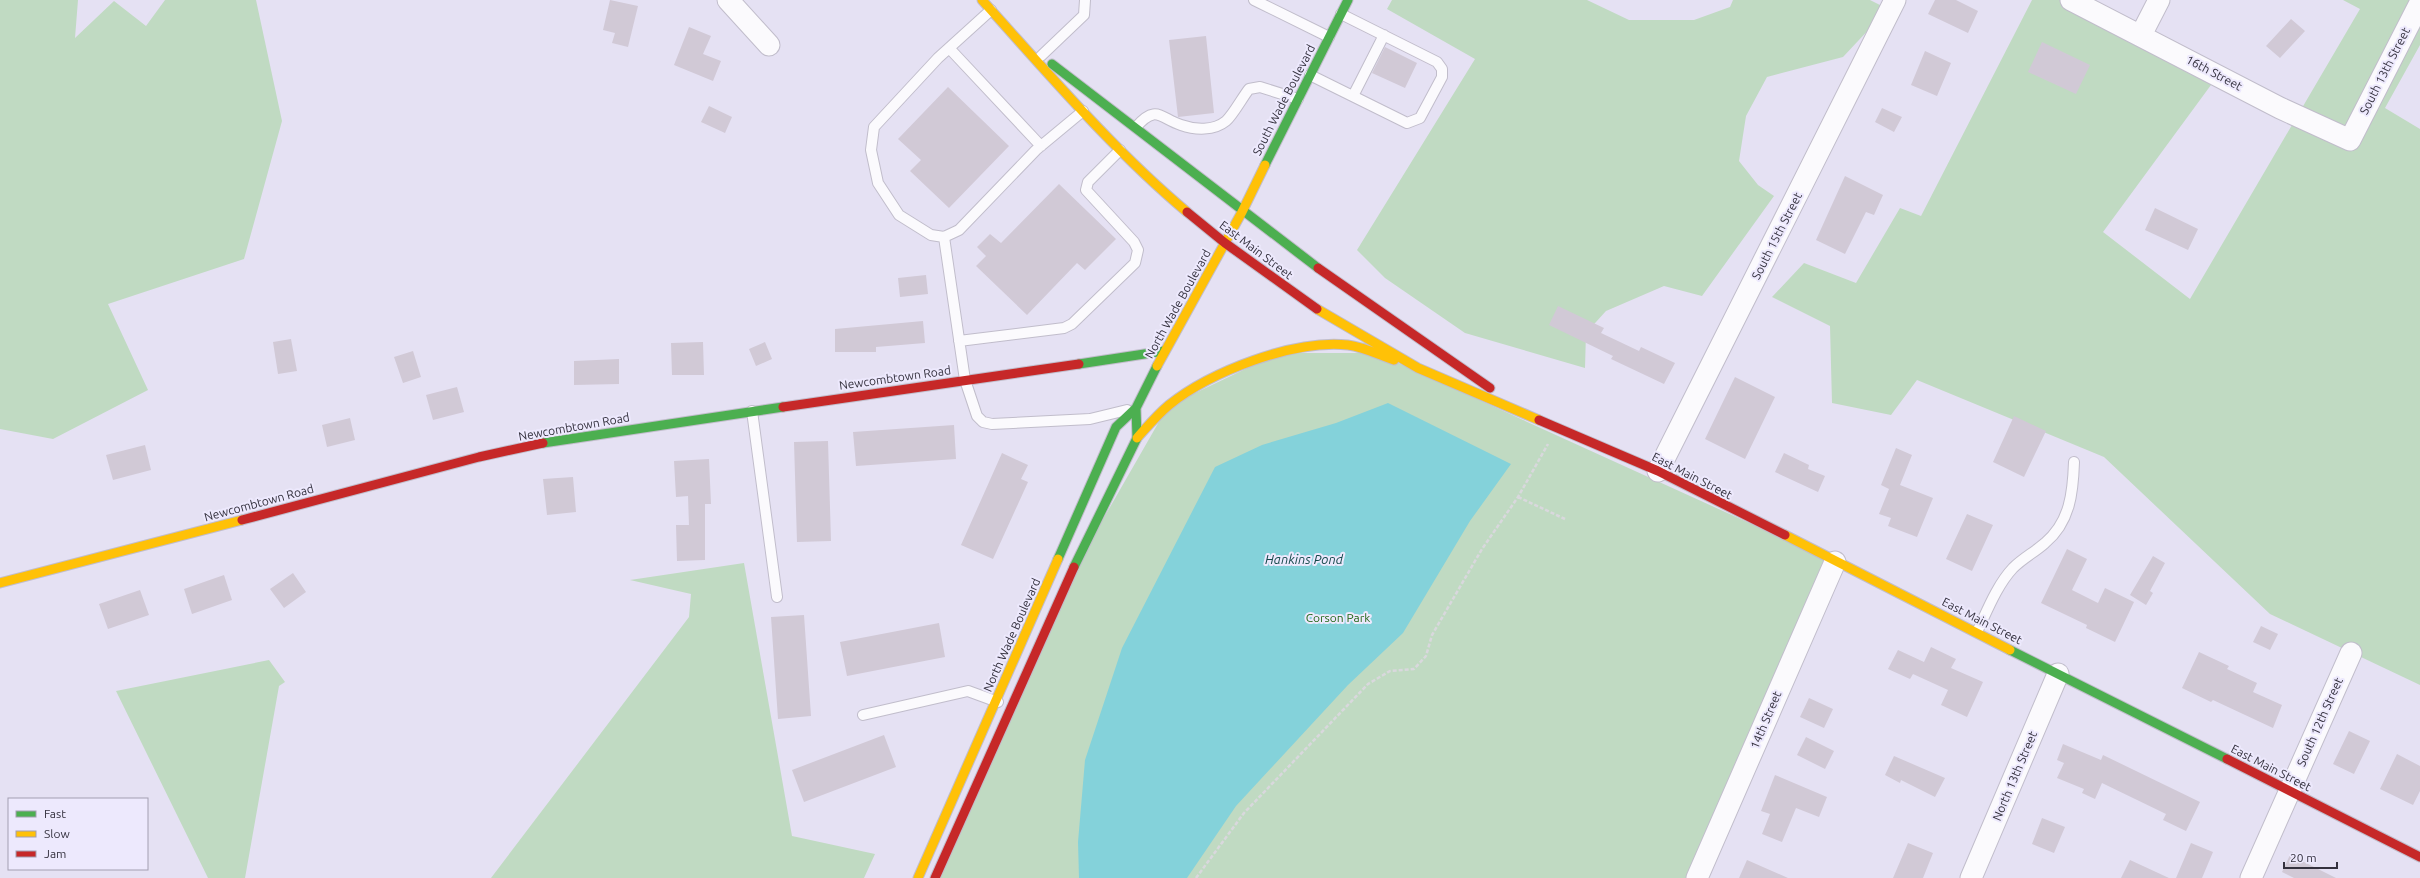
<svg xmlns="http://www.w3.org/2000/svg" width="2420" height="878" font-family="Ubuntu,sans-serif">
<rect width="100%" height="100%" fill="#e5e1f3"/>
<path fill="#c0dac2" d="M0,0H78L75,38L114,1L146,26L165,0H256L282,121L244,259L108,304L148,390L53,439L0,429Z
M1392,0H1587L1629,20H1694L1730,7L1733,0H1870L1888,9L1843,57L1767,77L1746,116L1739,161L1758,185L1774,196L1702,296L1664,286L1606,311L1586,333L1585,368L1465,333L1385,278L1357,250L1475,59L1387,9Z
M2032,0H2081L2222,70L2103,232L2190,299L2360,9L2343,0H2420V45L2385,108L2420,129V685L2270,614L2104,457L1917,380L1891,415L1832,403L1830,326L1772,297L1804,263L1856,283L1900,208L1921,216Z
M1279,353H1376L1835,562L1697,878H935L1059,596L1168,406Z
M744,563L792,836L875,854L864,878H491L689,617L691,594L630,580Z
M269,660L285,682L279,686L245,878H208L116,691Z"/>
<path fill="#84d2da" d="M1388,403L1511,464L1470,521L1403,633L1348,685L1236,806L1187,878H1079L1078,842L1085,760L1122,648L1215,467L1262,445L1336,423Z"/>
<path fill="#d1c9d6" d="M610,0L638,6L628,47L612,43L615,33L603,30Z
M1935,0H1956L1978,11L1968,33L1928,14Z
M2291,19L2305,31L2280,58L2266,46Z
M689,27L711,36L703,54L721,61L713,81L674,65Z
M1206,36L1214,113L1178,117L1169,40Z
M2042,42L2090,65L2076,94L2028,72Z
M1385,47L1417,63L1405,88L1372,73Z
M1925,51L1951,63L1937,96L1911,85Z
M948,87L1009,146L949,208L910,171L921,160L898,139Z
M709,106L732,117L725,133L701,122Z
M1882,108L1902,117L1894,132L1875,122Z
M1845,176L1883,195L1874,215L1866,212L1845,254L1816,240Z
M1059,184L1116,239L1085,270L1077,263L1027,315L976,266L986,256L977,247L990,234L1001,243Z
M2155,208L2198,229L2188,250L2145,230Z
M926,275L928,294L900,297L898,278Z
M1558,306L1604,328L1601,333L1639,351L1641,347L1675,363L1664,384L1611,359L1613,356L1549,325Z
M923,321L925,343L876,347V352H835V329Z
M291,339L297,371L278,374L273,342Z
M703,342L704,375H672L671,343Z
M765,342L772,359L756,366L749,349Z
M413,351L421,377L403,383L394,357Z
M619,359V384L574,385V361Z
M1735,377L1775,397L1745,459L1705,439Z
M457,387L464,412L433,420L426,395Z
M2014,416L2046,431L2024,477L1993,462Z
M350,418L355,440L327,447L322,425Z
M954,425L956,459L856,466L853,432Z
M828,441L831,541L797,542L794,442Z
M145,445L151,470L113,480L106,455Z
M1896,448L1912,455L1900,485L1933,498L1917,537L1888,526L1891,518L1879,514L1889,489L1881,485Z
M1002,453L1028,465L1021,479L1028,482L993,559L961,545Z
M1784,453L1809,465L1808,469L1825,476L1818,492L1775,472Z
M709,459L711,504H705V560L677,561L676,525H689L688,496L676,497L674,461Z
M573,477L576,512L547,515L543,479Z
M1967,514L1993,525L1972,571L1946,559Z
M2067,549L2087,559L2072,590L2098,603L2105,588L2134,602L2115,642L2086,628L2087,625L2041,603Z
M2153,556L2165,563L2150,591L2153,593L2146,605L2130,595Z
M293,573L306,592L284,608L270,589Z
M224,575L232,600L192,614L184,589Z
M140,590L149,615L108,629L99,604Z
M804,615L811,716L778,719L771,617Z
M939,623L945,657L847,676L840,642Z
M2261,626L2278,634L2270,650L2253,642Z
M1931,647L1956,659L1951,668L1983,682L1967,717L1941,705L1948,690L1913,674L1910,679L1888,669L1898,650L1924,662Z
M2199,652L2229,666L2227,669L2257,683L2253,692L2282,705L2273,728L2213,700L2211,702L2182,688Z
M1809,698L1833,709L1824,728L1800,717Z
M2349,731L2370,741L2354,774L2333,764Z
M884,735L896,767L804,802L792,770Z
M1806,737L1834,751L1825,769L1797,755Z
M2063,744L2101,760L2103,755L2200,802L2186,831L2163,820L2166,814L2102,783L2095,799L2082,793L2084,789L2057,778L2064,763L2057,760Z
M2397,754L2420,766V791L2413,805L2380,789Z
M1894,756L1945,778L1935,797L1901,780L1900,783L1885,775Z
M1775,775L1827,797L1819,817L1796,808L1782,842L1762,834L1770,814L1761,811Z
M2042,818L2065,827L2054,853L2032,844Z
M1908,843L1933,853L1923,878H1893Z
M2191,843L2213,852L2202,878H2176Z
M2290,855L2336,878H2294L2282,872Z
M1747,860L1788,878H1739Z
M2130,860L2169,878H2121Z"/>
<g fill="none" stroke-linecap="round" stroke-linejoin="round">
<defs>
<path id="lane" d="M1254,0L1329,37
M991,10L938,58L874,127L871,150L878,183L899,215L931,235L944,237L959,230L1036,150L1083,111
M949,48L1041,146
M1041,56L1084,15L1085,0
M1310,75L1407,123L1420,118L1442,77V69L1437,62L1341,14
M1353,96L1384,35
M1136,127C1156,104 1160,118 1181,125C1195,130 1214,131 1226,121C1233,115 1242,98 1249,89L1260,87L1298,99
M944,237L965,380L977,416L983,422L992,424L1090,419L1127,410
M959,341L1064,328L1072,324L1135,263L1138,250L1134,242L1086,190L1088,182L1120,150
M752,411L777,597
M1977,632C1987,611 1997,585 2013,568C2023,558 2035,552 2045,543C2070,522 2073,493 2074,462
M863,715L968,691L998,702"/>
<path id="street" d="M728,0L769,45
M2071,0L2280,108L2350,140L2420,3
M2141,35L2159,0
M1658,471L1895,0
M1697,878L1835,562
M1971,878L2058,674
M2251,878L2351,653"/>
<path id="fast" d="M1052,64L1318,268
M1265,165L1348,0
M1079,364L1164,351
M543,443L783,407
M1058,559L1116,427L1136,408L1157,366
M1074,567L1137,438L1136,408
M2010,650L2227,759"/>
<path id="slow" d="M982,0C1048,73 1112,149 1187,212
M1317,309L1418,368L1539,420
M1157,366L1242,212L1265,165
M1137,438C1147,427 1157,415 1169,405C1210,372 1294,339 1348,345C1364,347 1379,355 1394,360
M1785,535L2010,650
M0,583L242,520
M918,878L1058,559"/>
<path id="jam" d="M1187,212L1225,243L1317,309
M1318,268L1490,388
M783,407L1079,364
M1539,420L1658,471L1785,535
M242,520L479,457L543,443
M2227,759L2420,857
M935,878L1074,567"/>
</defs>
<use href="#lane" stroke="#c1bdcb" stroke-width="12"/>
<use href="#street" stroke="#c1bdcb" stroke-width="23"/>
<use href="#fast" stroke="#c1bdcb" stroke-width="11"/>
<use href="#slow" stroke="#c1bdcb" stroke-width="11"/>
<use href="#jam" stroke="#c1bdcb" stroke-width="11"/>
<path stroke="#d9d8dd" stroke-width="2.5" stroke-dasharray="4 2" stroke-linecap="butt" d="M1518,497L1565,519
M1196,878L1244,813L1368,684L1390,671L1414,669L1426,656L1432,635L1482,549L1518,497L1548,444"/>
<use href="#lane" stroke="#fbfafd" stroke-width="10"/>
<use href="#street" stroke="#fbfafd" stroke-width="21"/>
<use href="#fast" stroke="#4caf50" stroke-width="9"/>
<use href="#slow" stroke="#ffc107" stroke-width="9"/>
<use href="#jam" stroke="#c62828" stroke-width="9"/>
</g>
<g text-anchor="middle" stroke-width="4" stroke-linejoin="round" paint-order="stroke">
<g font-size="12" fill="#34313e" stroke="#ede9fd">
<text transform="translate(2385 71) rotate(-63)" y="4">South 13th Street</text>
<text transform="translate(2214 73) rotate(28)" y="4">16th Street</text>
<text transform="translate(1284 100) rotate(-63)" y="4">South Wade Boulevard</text>
<text transform="translate(1777 236) rotate(-63)" y="4">South 15th Street</text>
<text transform="translate(1256 250) rotate(37)" y="4">East Main Street</text>
<text transform="translate(1178 304) rotate(-61)" y="4">North Wade Boulevard</text>
<text transform="translate(895 378) rotate(-8)" y="4">Newcombtown Road</text>
<text transform="translate(574 427) rotate(-10)" y="4">Newcombtown Road</text>
<text transform="translate(1692 476) rotate(27)" y="4">East Main Street</text>
<text transform="translate(259 503) rotate(-15)" y="4">Newcombtown Road</text>
<text transform="translate(1982 621) rotate(27)" y="4">East Main Street</text>
<text transform="translate(1012 635) rotate(-66)" y="4">North Wade Boulevard</text>
<text transform="translate(1766 720) rotate(-67)" y="4">14th Street</text>
<text transform="translate(2320 722) rotate(-66)" y="4">South 12th Street</text>
<text transform="translate(2271 768) rotate(27)" y="4">East Main Street</text>
<text transform="translate(2015 776) rotate(-67)" y="4">North 13th Street</text>
</g>
<g font-size="12" fill="#216615" stroke="#ede9fd">
<text x="1338" y="622">Corson Park</text>
</g>
<g font-size="13" font-style="italic" fill="#124648" stroke="#ede9fd">
<text x="1304" y="564">Hankins Pond</text>
</g>
</g>
<rect x="8" y="798" width="140" height="72" fill="#ede9fd" stroke="#a39fb1"/>
<rect x="16" y="811" width="20" height="6" fill="#4caf50" stroke="#a39fb1"/>
<text x="44" y="818" font-size="12" fill="#34313e">Fast</text>
<rect x="16" y="831" width="20" height="6" fill="#ffc107" stroke="#a39fb1"/>
<text x="44" y="838" font-size="12" fill="#34313e">Slow</text>
<rect x="16" y="851" width="20" height="6" fill="#c62828" stroke="#a39fb1"/>
<text x="44" y="858" font-size="12" fill="#34313e">Jam</text>
<path d="M2284 862v6h53v-6" fill="none" stroke="#34313e" stroke-width="2"/>
<text x="2290" y="862" font-size="12" fill="#34313e" stroke="#ede9fd" stroke-width="3" paint-order="stroke">20 m</text>
</svg>
